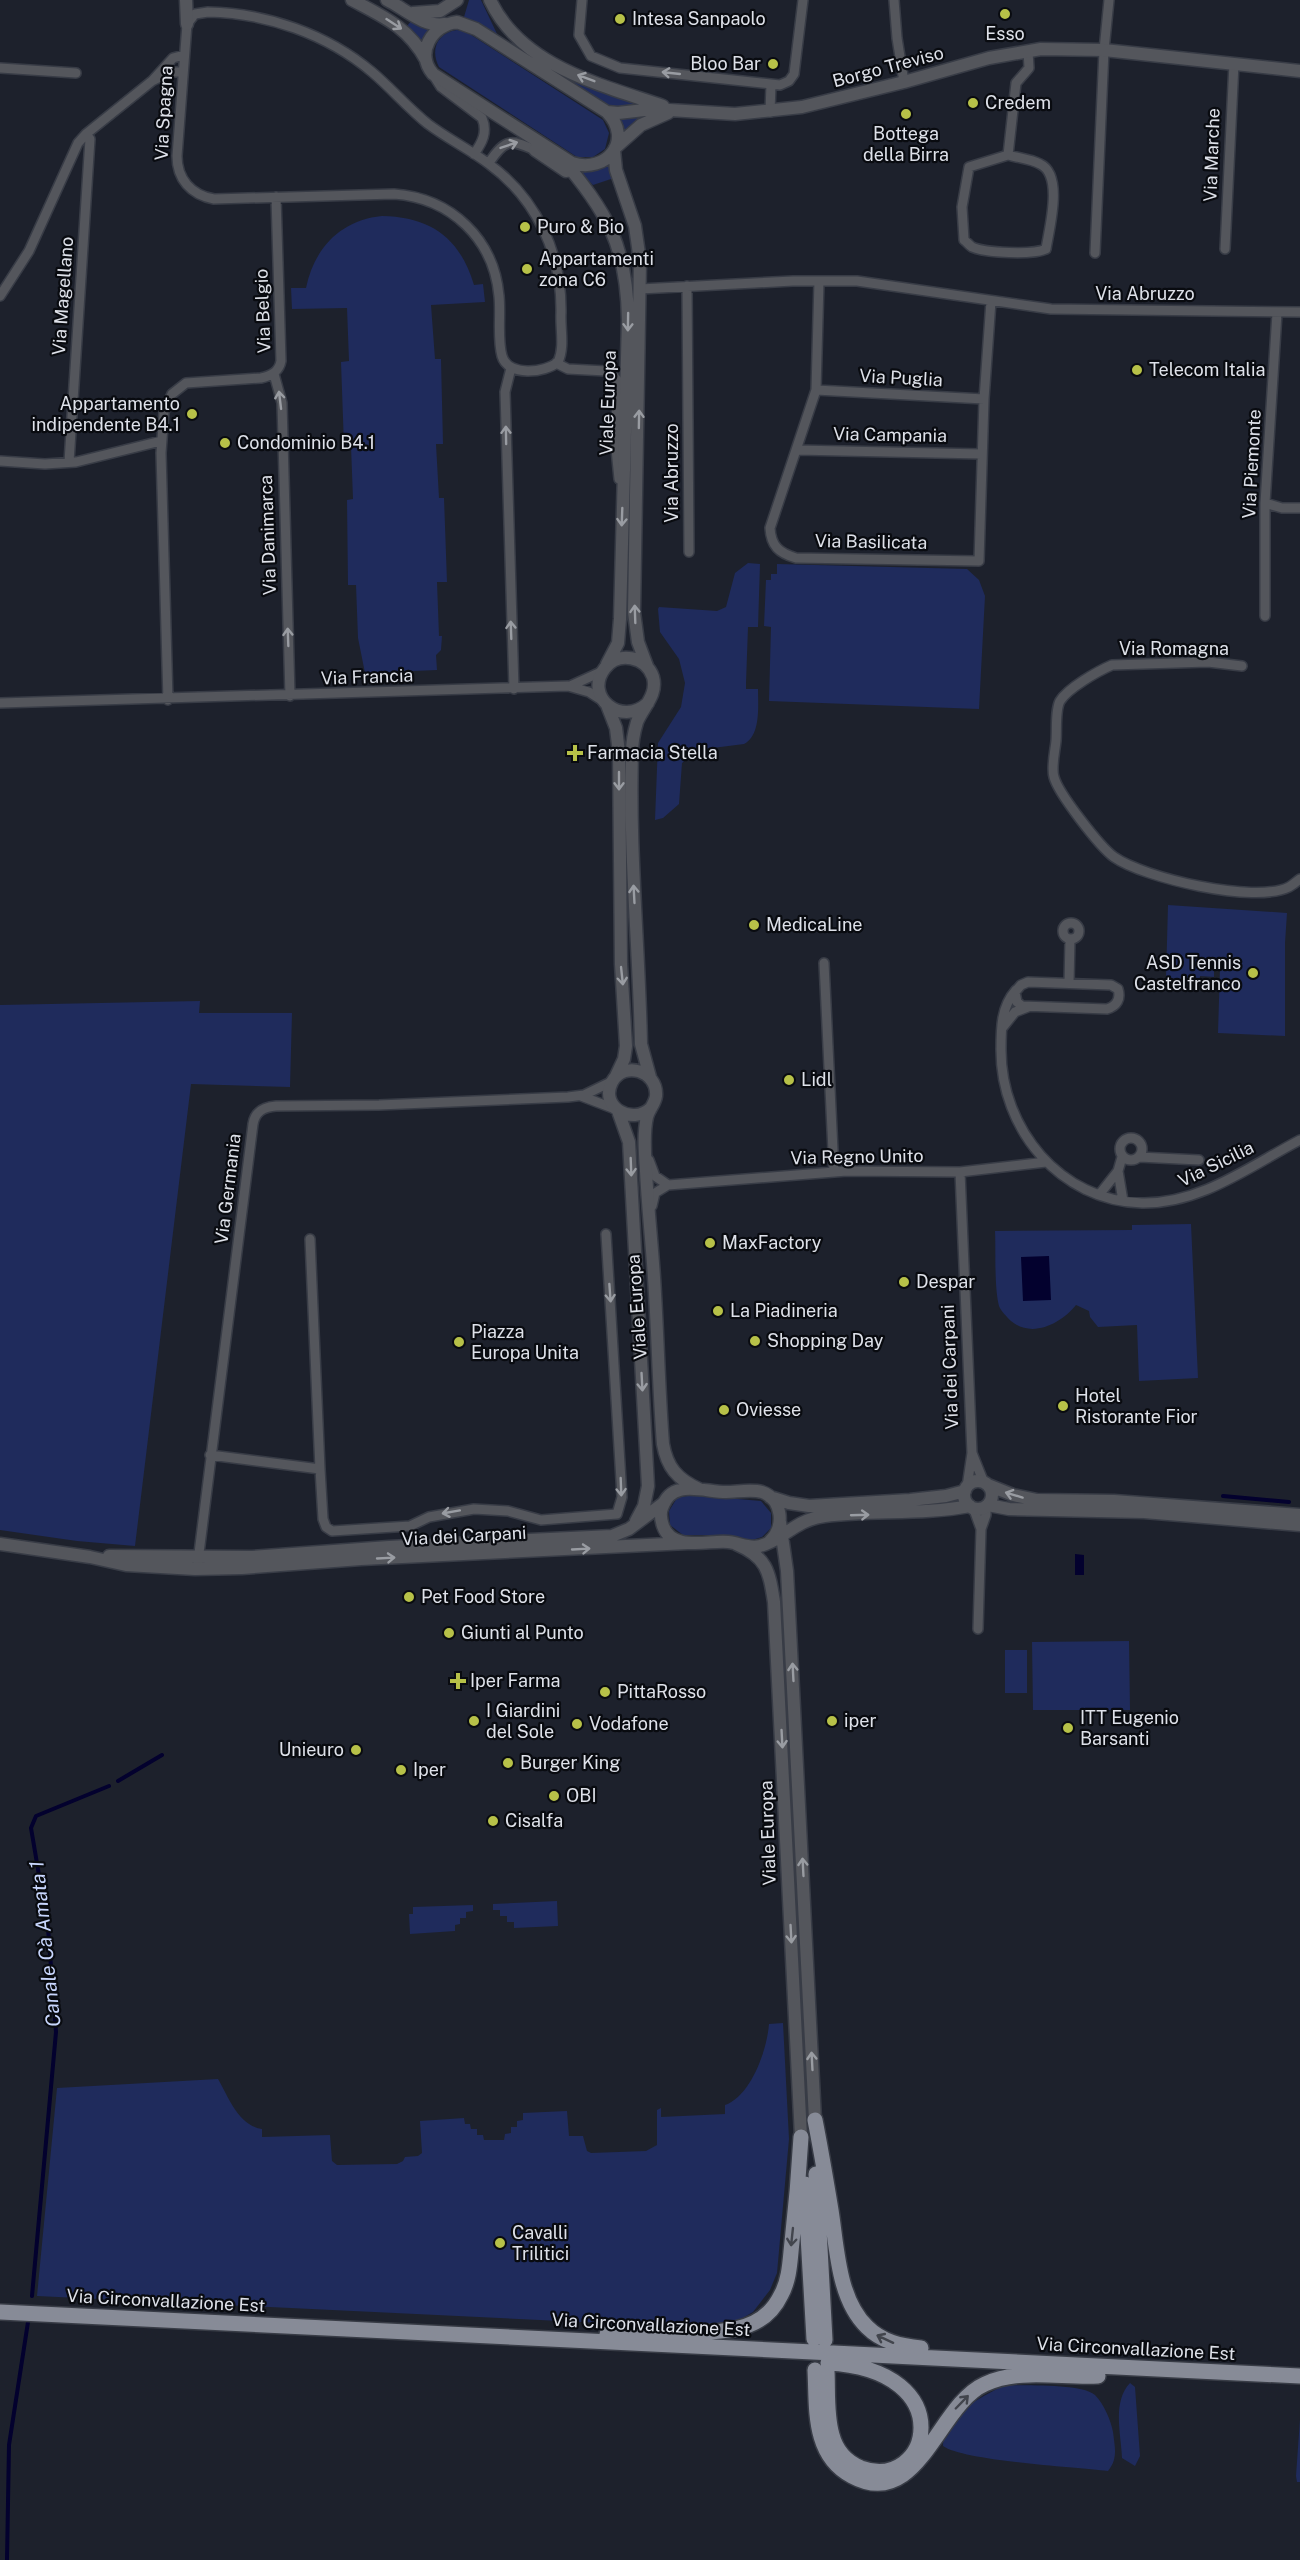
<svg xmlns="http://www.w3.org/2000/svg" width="1300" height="2560" font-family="'Public Sans',sans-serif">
<rect width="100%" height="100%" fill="#1d212c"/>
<path fill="#1f2b5c" d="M469,0H481L498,36L464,17Z
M412,20L430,29L422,41L407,26Z
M499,26L511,37L654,107L613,108L607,105L522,51Z
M457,30L465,31L603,120L609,133L605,149L593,157H577L439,67C430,50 437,33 457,30Z
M654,112L623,136L619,119Z
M613,161L614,178L593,185L579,172L598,170Z
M382,216C431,217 460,238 474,285L483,284L485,302L431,305L435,359H441L443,444H436L439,498H444L447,582H437L439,636H442L441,650L436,655L437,670L365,673L358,638L356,585H348L347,500L353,499L351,446H344L341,362L349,361L347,308L292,309L291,288H306C314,248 341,220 382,216Z
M748,563L760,564L758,627H748L746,683V689H758C758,706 761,735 744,744L697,750L682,763L679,804L663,818L655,820L658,743L681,707L685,683L679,659L660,632L658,609L659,607L717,611L726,607L735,573Z
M777,564L967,569L979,580L985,596L979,709L769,701L771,627L764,626L766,580H771V574H777Z
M1168,905L1287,913L1285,943V1036L1218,1033L1220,967H1214V977L1200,976V980L1166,978Z
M200,1001L199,1013H292L290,1087L191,1084L135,1546L77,1541L0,1530V1005Z
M1191,1224L1198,1378L1139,1381L1137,1325L1098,1327L1090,1317L1089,1311L1076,1305C1062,1323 1032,1339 1011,1321C1007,1317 1001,1311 999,1306C994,1286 996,1252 995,1231L1132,1230V1225Z
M692,1495L761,1501L771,1513V1528L762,1537L752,1540L722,1535H683L670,1525L669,1511L677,1498Z
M1129,1641L1130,1710H1033L1032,1642Z
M1005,1650H1027V1693H1005Z
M557,1901L558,1926L514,1928V1922H507V1916H500V1910H493V1904Z
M473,1905V1911L466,1912V1918H460V1924L455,1925V1931L410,1934L409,1914H413V1907Z
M783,2023L789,2139L777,2273L770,2290L753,2312L741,2319L723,2324L688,2327L37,2296L57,2088L218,2079C229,2098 238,2125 262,2129V2137L330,2135L332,2161L337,2165L397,2164L403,2161L405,2157L418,2156L422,2153L420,2121L464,2118L465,2124H470L471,2129H477V2135H483L484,2140H504L505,2134L511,2133V2127H517V2121L523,2120V2113L567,2111L569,2136H583L587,2151L591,2153L646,2151L657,2145V2110L661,2108V2117L725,2114V2105C751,2096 767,2050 769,2024Z
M1130,2383L1135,2387L1140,2456L1135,2466L1122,2458C1121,2434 1112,2402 1130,2383Z
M1004,2385C1024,2386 1081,2383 1095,2395C1104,2404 1111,2421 1113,2432C1115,2448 1118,2459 1108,2471C1075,2467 964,2461 943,2446C943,2413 980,2399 1004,2385Z
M1300,2419V2482H1297L1296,2476Z"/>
<path fill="#03012e" d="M1049,1256L1051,1300L1023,1301L1021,1257Z
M1075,1554L1084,1555V1575H1075Z"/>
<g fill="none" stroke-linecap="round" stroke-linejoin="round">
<path stroke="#03012e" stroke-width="4" d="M1223,1496L1289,1502
M118,1781L162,1755
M32,2296L56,2032L48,1928L31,1828L36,1816L109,1786
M7,2560L9,2445L28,2322"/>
<defs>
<path id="minor" d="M582,0L579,35L591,56L620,68L780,85L789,81L794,74L803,0
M894,0L897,38L904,82
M208,12C266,13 327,34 372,72C391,88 408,108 428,124C448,139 469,149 489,164C537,199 562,254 561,313C560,328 565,347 558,362C545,373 508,377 502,356C497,338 501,315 499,296C494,239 451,198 394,194L214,199C191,195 177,179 177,156L187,24L195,14Z
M0,68L76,73
M183,72H170L152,81L173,58L184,55
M434,76L441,87L482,118C488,132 482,143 474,154
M770,112L771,84
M1008,155C1018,158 1031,159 1040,164C1064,175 1049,229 1046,249C1033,255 985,253 972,247C969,245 967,242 964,240L962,207L969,167L1008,155L1016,83L1029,68L1028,51
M489,163C507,135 513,141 540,152
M1225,249L1234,63
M1095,253L1104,50L1109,0
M819,281L816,390L770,528C771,546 779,553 796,558L979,561L984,399L991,301
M687,286L689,552
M640,289L793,281H857L1051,309L1300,312
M0,296L29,251L78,143L86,134L152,81
M556,363L568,369L606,371L611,373L617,380L616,449L619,479
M511,368L505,392L514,689
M274,374L282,403L290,696
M816,390L984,399
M797,450L982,454
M0,461L45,464L76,462L161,441
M69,462L90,139L86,134
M1265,503L1282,508H1300
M1265,616V503L1277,313
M1242,666L1208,662L1112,665C1098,671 1068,688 1060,701C1055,710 1057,730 1056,741C1055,751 1051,768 1054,777C1058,793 1100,847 1114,857C1144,878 1255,904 1289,887C1293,885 1297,881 1300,879
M570,686L603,671
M168,700L161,453L164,412L172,394L186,383L261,378C271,376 279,372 281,361L276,197
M0,703L568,686L589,692L603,701
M1063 931a8 8 0 1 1 16 0a8 8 0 1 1-16 0Z
M824,963L834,1172
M1028,982L1111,985L1118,989C1121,999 1117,1006 1107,1009L1022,1006L1017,1002L1015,992L1021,985Z
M1069,983L1070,939
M1016,990C1001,1007 1001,1028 1001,1050C1001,1129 1060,1201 1142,1203C1201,1204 1250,1166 1300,1140
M1003,1027L1015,1012L1028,1007
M581,1096L615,1109
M1120 1149a11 11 0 1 1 22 0a11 11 0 1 1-22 0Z
M1122,1157L1118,1171L1123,1201
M1139,1157L1199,1160
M649,1160L655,1176L668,1185
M960,1172L972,1453L967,1487
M1099,1195L1118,1171
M652,1206L655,1193L668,1185L847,1171L960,1172L1046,1162
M972,1453L984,1483
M210,1455L320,1469L310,1239
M320,1469L323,1519L326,1527L332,1531L410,1526L429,1517L474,1509L508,1511L541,1520L617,1514L622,1497L606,1234
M973,1507L981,1529
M198,1561L253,1124C255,1111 264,1107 276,1106L379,1105L568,1097L584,1095L613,1081
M978,1629L981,1529L986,1515V1506"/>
<path id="tertiary" d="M186,0L187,24
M352,0C384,17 408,27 426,60
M387,0C405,9 425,28 445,24
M490,0C521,66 599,84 663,106
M413,13L440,11L457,0
M457,22L476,29L607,112C634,140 607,174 572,163L433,74C415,53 432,25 457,22Z
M607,112L618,113L653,109L735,114L802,107L904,82L989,58L1041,49L1104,50L1300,71
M615,148L641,125L668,113
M535,150L566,171
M614,150L616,170L635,226L640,261L634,612L638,642L647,666
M560,156C607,213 627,244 628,320L620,619L618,643L607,664
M648,703C621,728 583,696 605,668C618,651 646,656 653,677C658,695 643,707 637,722C634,732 632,743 632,753C629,851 639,947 641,1044L650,1077
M607,705L616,728L619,753L621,964L626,1046L624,1059L616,1076
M651,1108C632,1126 599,1107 612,1082C624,1060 658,1071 656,1096C655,1104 649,1109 647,1117C643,1134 645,1154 646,1171C648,1212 653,1253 655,1294C658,1344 659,1394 663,1444C667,1467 677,1479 699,1489
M618,1111L629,1142L648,1486L644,1506L636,1521
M964 1495a14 14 0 1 1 28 0a14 14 0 1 1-28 0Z
M988,1485L1013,1495L1037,1500L1114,1501L1300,1515
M770,1497L789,1503L809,1506L910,1500L946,1496L965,1491
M988,1505L1009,1509L1144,1512L1300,1525
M780,1522L787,1571L815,2120
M770,1541C785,1528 783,1499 762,1492C751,1489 737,1492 726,1492C704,1492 671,1478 662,1508C660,1513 661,1520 663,1526C672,1552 708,1540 728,1542C739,1543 749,1549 760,1546C784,1540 794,1520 825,1516C873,1510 923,1515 970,1506
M0,1544L90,1557L126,1565L195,1569L242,1568L361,1559L688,1543
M736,1544C767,1557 769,1571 774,1602L801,2137
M109,1556L252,1557L389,1547L612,1536L629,1529L665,1502"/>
<path id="primary" d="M815,2120C821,2150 826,2180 831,2210C837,2248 838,2299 867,2327C882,2342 901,2346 921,2348
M816,2174L825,2340
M805,2184L814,2339
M0,2312L1300,2376
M607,2334C650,2330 693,2337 735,2329C756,2325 772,2314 781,2295C790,2279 790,2259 792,2242C796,2207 799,2172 801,2137
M815,2370C817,2408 812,2455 852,2476C919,2512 937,2405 985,2384C1020,2368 1061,2378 1098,2376
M827,2371C828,2391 826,2415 832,2435C836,2450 846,2462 861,2468C930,2493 963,2370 828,2363"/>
</defs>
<use href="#minor" stroke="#383c46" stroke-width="12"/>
<use href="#tertiary" stroke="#383c46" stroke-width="15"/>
<use href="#primary" stroke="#383c46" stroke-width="18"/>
<use href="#minor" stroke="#54565c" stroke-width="9"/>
<use href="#tertiary" stroke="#54565c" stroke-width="12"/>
<use href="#primary" stroke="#878b97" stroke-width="15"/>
</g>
<defs><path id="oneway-shaft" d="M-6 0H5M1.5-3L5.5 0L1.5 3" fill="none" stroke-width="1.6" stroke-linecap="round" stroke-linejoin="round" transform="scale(1.5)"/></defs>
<g stroke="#999ca2">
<use href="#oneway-shaft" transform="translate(394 24) rotate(33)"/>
<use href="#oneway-shaft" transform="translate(671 73) rotate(-174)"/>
<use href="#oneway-shaft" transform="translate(586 78) rotate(-159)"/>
<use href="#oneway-shaft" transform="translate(509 145) rotate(-19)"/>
<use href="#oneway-shaft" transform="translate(628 322) rotate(91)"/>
<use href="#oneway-shaft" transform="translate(280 400) rotate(-97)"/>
<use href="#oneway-shaft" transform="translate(639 419) rotate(-89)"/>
<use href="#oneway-shaft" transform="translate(506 435) rotate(-91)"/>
<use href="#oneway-shaft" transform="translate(622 517) rotate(92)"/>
<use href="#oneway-shaft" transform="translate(635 614) rotate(-92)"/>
<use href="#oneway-shaft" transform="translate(511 630) rotate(-92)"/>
<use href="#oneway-shaft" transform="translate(288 637) rotate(-92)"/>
<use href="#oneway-shaft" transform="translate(619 781) rotate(90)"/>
<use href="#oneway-shaft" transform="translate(634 894) rotate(-93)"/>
<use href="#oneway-shaft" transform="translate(622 976) rotate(84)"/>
<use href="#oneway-shaft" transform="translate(631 1167) rotate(88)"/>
<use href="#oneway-shaft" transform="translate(610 1293) rotate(86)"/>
<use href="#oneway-shaft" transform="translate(642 1382) rotate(87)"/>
<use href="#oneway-shaft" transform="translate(621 1487) rotate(88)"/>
<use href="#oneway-shaft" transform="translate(1014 1495) rotate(-163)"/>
<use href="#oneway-shaft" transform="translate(451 1512) rotate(170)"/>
<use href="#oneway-shaft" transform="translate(860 1515) rotate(-2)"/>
<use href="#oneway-shaft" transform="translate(581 1549) rotate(-3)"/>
<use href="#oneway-shaft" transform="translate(386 1558) rotate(-3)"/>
<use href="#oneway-shaft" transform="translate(793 1672) rotate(-93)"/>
<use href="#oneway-shaft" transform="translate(782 1739) rotate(87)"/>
<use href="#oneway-shaft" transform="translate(803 1867) rotate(-93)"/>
<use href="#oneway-shaft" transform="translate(791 1934) rotate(87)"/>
<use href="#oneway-shaft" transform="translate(812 2061) rotate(-93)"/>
</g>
<g stroke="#42454d">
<use href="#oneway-shaft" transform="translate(792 2237) rotate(96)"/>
<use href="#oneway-shaft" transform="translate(885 2339) rotate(-155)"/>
<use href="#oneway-shaft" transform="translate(962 2402) rotate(-46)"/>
</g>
<g fill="#b7c148" stroke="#090b10" stroke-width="2">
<circle cx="1005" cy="14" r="6"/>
<circle cx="620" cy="19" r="6"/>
<circle cx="773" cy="64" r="6"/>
<circle cx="973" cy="103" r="6"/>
<circle cx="906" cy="114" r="6"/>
<circle cx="525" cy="227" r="6"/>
<circle cx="527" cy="269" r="6"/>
<circle cx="1137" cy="370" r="6"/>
<circle cx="192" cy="414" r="6"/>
<circle cx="225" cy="443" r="6"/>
<path d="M572 744h6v6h6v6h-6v6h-6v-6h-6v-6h6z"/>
<circle cx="754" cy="925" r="6"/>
<circle cx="1253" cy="973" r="6"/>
<circle cx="789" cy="1080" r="6"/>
<circle cx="710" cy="1243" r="6"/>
<circle cx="904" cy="1282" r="6"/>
<circle cx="718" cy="1311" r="6"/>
<circle cx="755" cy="1341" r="6"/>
<circle cx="459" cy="1342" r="6"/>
<circle cx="1063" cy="1406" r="6"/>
<circle cx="724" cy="1410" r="6"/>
<circle cx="409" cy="1597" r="6"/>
<circle cx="449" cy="1633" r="6"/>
<path d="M455 1672h6v6h6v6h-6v6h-6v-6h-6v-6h6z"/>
<circle cx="605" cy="1692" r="6"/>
<circle cx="474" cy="1721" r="6"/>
<circle cx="832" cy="1721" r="6"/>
<circle cx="577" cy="1724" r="6"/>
<circle cx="1068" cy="1728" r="6"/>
<circle cx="356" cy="1750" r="6"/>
<circle cx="508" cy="1763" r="6"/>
<circle cx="401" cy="1770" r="6"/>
<circle cx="554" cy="1796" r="6"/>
<circle cx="493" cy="1821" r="6"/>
<circle cx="500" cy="2243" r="6"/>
</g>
<g text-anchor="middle" stroke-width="4.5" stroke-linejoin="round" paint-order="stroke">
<g font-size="18" fill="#dee1e9" stroke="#090b10" text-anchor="start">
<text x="632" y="25">Intesa Sanpaolo</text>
<text x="1005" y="40" text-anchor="middle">Esso</text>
<text x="761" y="70" text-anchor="end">Bloo Bar</text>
<text x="985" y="109">Credem</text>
<text x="906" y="140" text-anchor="middle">Bottega<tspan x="906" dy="21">della Birra</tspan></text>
<text x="537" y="233">Puro &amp; Bio</text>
<text x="539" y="265">Appartamenti<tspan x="539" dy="21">zona C6</tspan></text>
<text x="1149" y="376">Telecom Italia</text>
<text x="180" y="410" text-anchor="end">Appartamento<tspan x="180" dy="21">indipendente B4.1</tspan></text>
<text x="237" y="449">Condominio B4.1</text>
<text x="587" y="759">Farmacia Stella</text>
<text x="766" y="931">MedicaLine</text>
<text x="1241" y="969" text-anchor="end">ASD Tennis<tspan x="1241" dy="21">Castelfranco</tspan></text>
<text x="801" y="1086">Lidl</text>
<text x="722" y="1249">MaxFactory</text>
<text x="916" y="1288">Despar</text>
<text x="730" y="1317">La Piadineria</text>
<text x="471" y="1338">Piazza<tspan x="471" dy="21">Europa Unita</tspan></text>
<text x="767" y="1347">Shopping Day</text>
<text x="1075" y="1402">Hotel<tspan x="1075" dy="21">Ristorante Fior</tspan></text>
<text x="736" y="1416">Oviesse</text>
<text x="421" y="1603">Pet Food Store</text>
<text x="461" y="1639">Giunti al Punto</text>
<text x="470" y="1687">Iper Farma</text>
<text x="617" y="1698">PittaRosso</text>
<text x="486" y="1717">I Giardini<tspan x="486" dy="21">del Sole</tspan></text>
<text x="1080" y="1724">ITT Eugenio<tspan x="1080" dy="21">Barsanti</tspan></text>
<text x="844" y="1727">iper</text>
<text x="589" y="1730">Vodafone</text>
<text x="344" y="1756" text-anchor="end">Unieuro</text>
<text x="520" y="1769">Burger King</text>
<text x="413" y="1776">Iper</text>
<text x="566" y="1802">OBI</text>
<text x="505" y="1827">Cisalfa</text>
<text x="512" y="2239">Cavalli<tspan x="512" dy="21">Trilitici</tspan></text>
</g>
<g font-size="18" fill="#dee1e9" stroke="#090b10">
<text transform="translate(888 67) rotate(-15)" y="6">Borgo Treviso</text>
<text transform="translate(164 113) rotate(-87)" y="6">Via Spagna</text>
<text transform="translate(1212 155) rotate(-88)" y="6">Via Marche</text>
<text x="1145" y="300">Via Abruzzo</text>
<text transform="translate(63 296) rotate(-86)" y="6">Via Magellano</text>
<text transform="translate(263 311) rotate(-92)" y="6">Via Belgio</text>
<text transform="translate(901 378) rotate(3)" y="6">Via Puglia</text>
<text transform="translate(608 403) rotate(-88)" y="6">Viale Europa</text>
<text transform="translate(890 435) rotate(1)" y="6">Via Campania</text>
<text transform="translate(1252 464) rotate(-87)" y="6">Via Piemonte</text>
<text transform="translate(672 473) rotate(-90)" y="6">Via Abruzzo</text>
<text transform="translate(268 535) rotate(-92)" y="6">Via Danimarca</text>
<text transform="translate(871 542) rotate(1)" y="6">Via Basilicata</text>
<text x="1174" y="655">Via Romagna</text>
<text transform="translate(367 677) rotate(-2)" y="6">Via Francia</text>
<text transform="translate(857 1157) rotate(-1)" y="6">Via Regno Unito</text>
<text transform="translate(1216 1164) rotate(-26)" y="6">Via Sicilia</text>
<text transform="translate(228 1189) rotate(-83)" y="6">Via Germania</text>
<text transform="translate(637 1307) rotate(-94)" y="6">Viale Europa</text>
<text transform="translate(950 1367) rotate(-92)" y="6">Via dei Carpani</text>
<text transform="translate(464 1536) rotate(-3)" y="6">Via dei Carpani</text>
<text transform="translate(768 1833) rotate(-92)" y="6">Viale Europa</text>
<text transform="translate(166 2301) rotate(3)" y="6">Via Circonvallazione Est</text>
<text transform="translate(651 2325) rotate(3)" y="6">Via Circonvallazione Est</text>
<text transform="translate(1136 2349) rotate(3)" y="6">Via Circonvallazione Est</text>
</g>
<g font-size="20" font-style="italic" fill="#c8d6fd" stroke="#090b10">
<text transform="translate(45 1944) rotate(-96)" y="7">Canale Cà Amata 1</text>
</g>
</g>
</svg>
